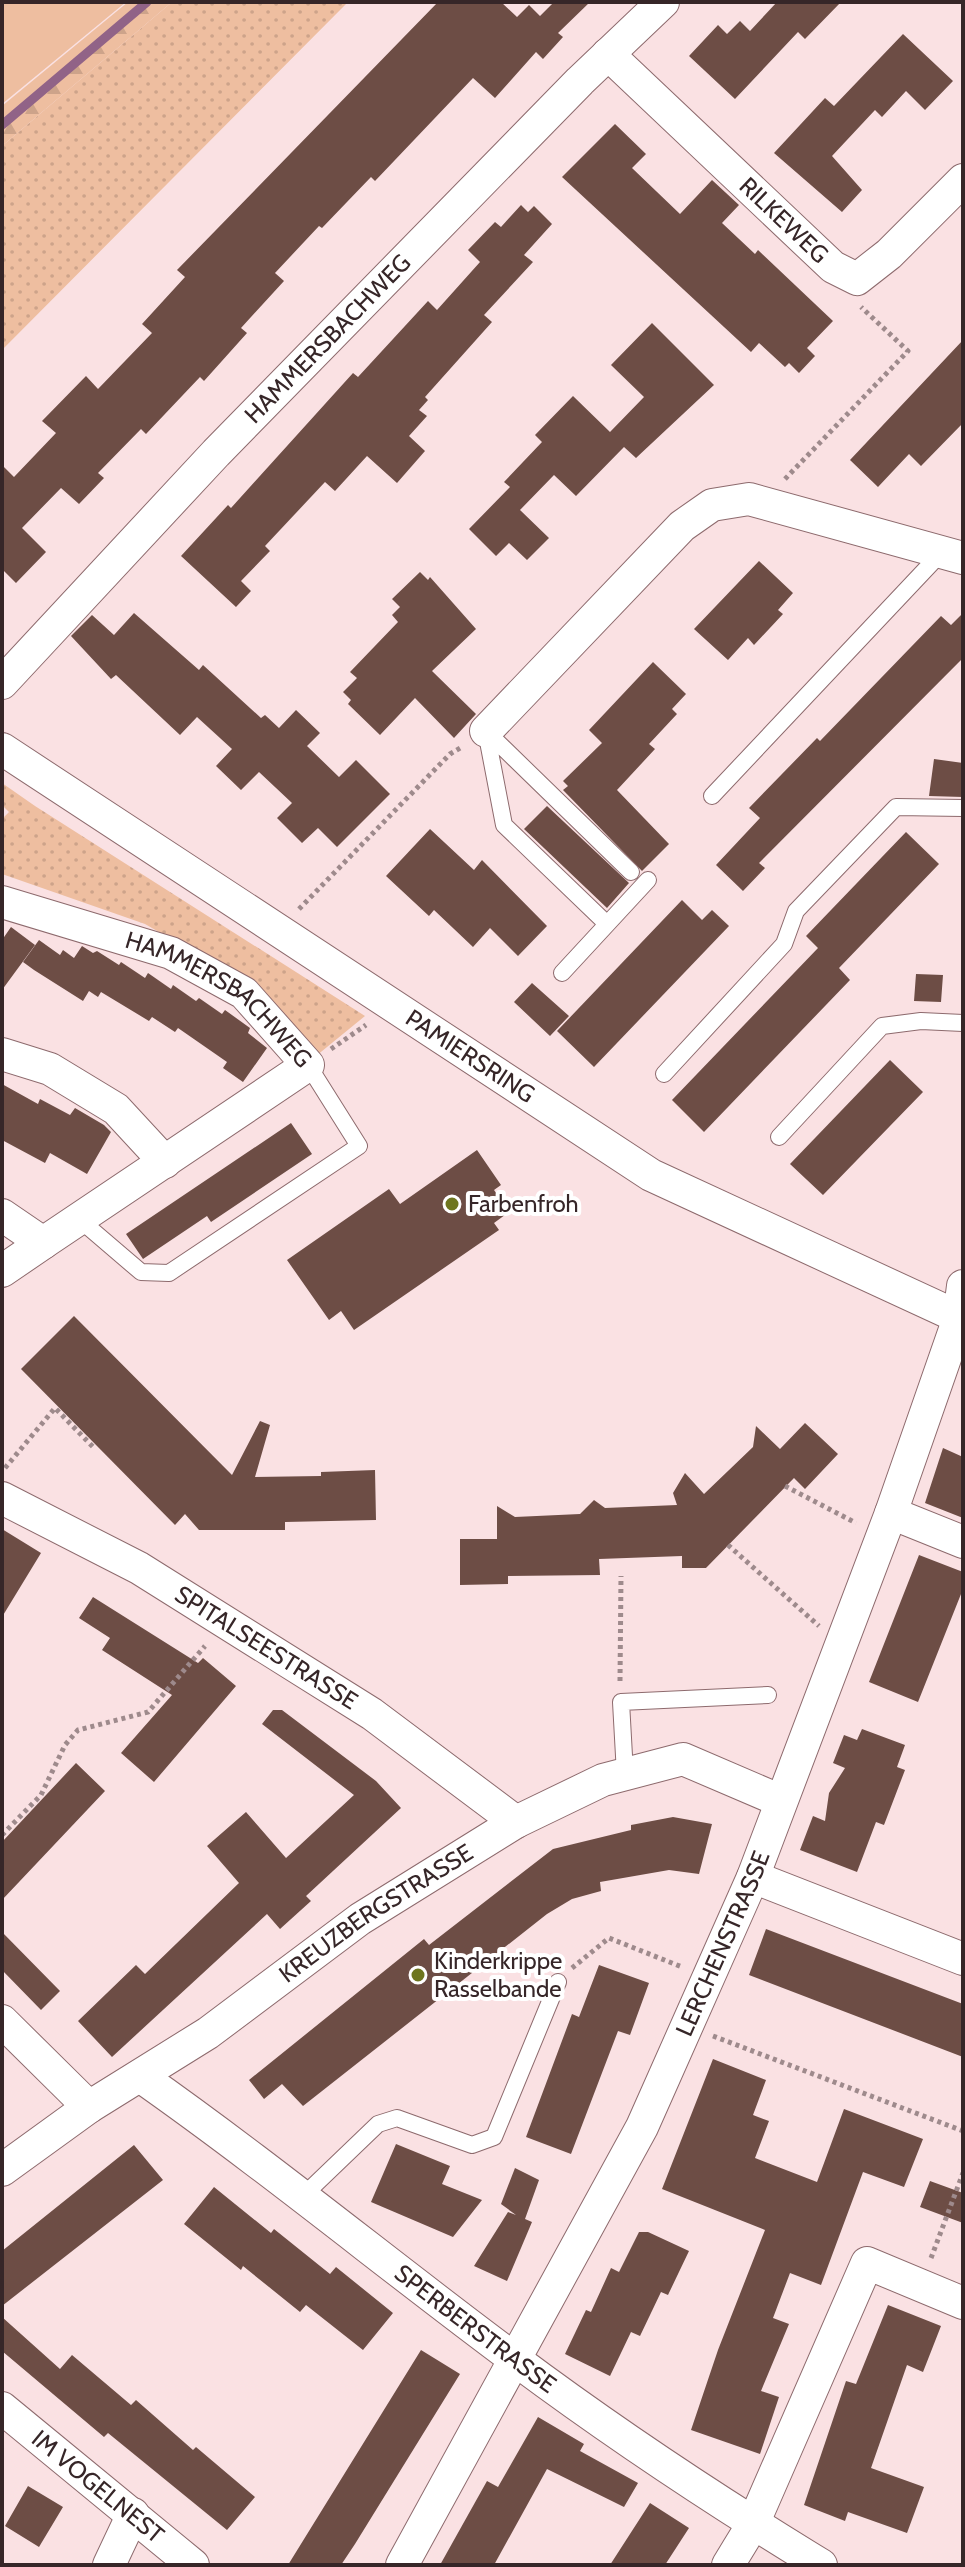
<svg xmlns="http://www.w3.org/2000/svg" width="965" height="2567" font-family="Cabin,sans-serif">
<defs>
<pattern id="grass-dots" width="8" height="8" patternUnits="userSpaceOnUse" patternTransform="scale(2)"><rect width="8" height="8" fill="#eebea0"/><path d="M2 2h.1M6 6h.1" fill="none" stroke="#cda38a" stroke-width="1.8" stroke-linecap="round"/></pattern>
<pattern id="forest-firs" width="22" height="20" patternUnits="userSpaceOnUse" patternTransform="scale(2)"><rect width="22" height="20" fill="#eebea0"/><path d="M5 1l3.5 6h-7zM16 11l3.5 6h-7z" fill="#cda38a"/></pattern>
</defs>
<rect width="100%" height="100%" fill="#fae1e3"/>
<path fill="url(#grass-dots)" d="M172,2H348L2,350V146Z
M2,783L35,806L365,1016L316,1056L192,951L145,924L2,874V819L9,812L2,805Z"/>
<path fill="url(#forest-firs)" d="M128,2H172L2,146V106Z"/>
<path fill="#eebea0" d="M2,2H126L2,104Z"/>
<g fill="none" stroke-linecap="round" stroke-linejoin="round">
<path stroke="#916387" stroke-width="9" d="M2,125L147,2"/>
</g>
<path fill="#6d4d45" d="M438,2H501L517,17L529,5L540,16L554,2H590L558,33L563,37L543,59L536,52L495,98L473,78L375,181L371,177L322,228L319,226L275,273L284,281L241,328L247,333L204,381L200,377L146,434L141,429L98,473L104,478L79,504L61,488L22,528L46,552L16,583L2,569V465L14,477L56,433L42,421L86,376L98,389L152,333L142,324L185,277L177,270Z
M777,2H841L805,39L798,32L735,99L689,56L718,25L727,34L740,21L750,31Z
M903,34L953,81L925,110L906,91L882,117L875,110L832,156L862,190L842,212L774,153L825,98L834,106Z
M615,124L646,154L632,168L680,214L712,180L739,205L722,223L755,254L758,250L833,321L807,348L815,356L799,373L789,363L785,367L759,343L751,352L562,177Z
M521,205L528,212L534,206L552,224L524,255L533,262L484,315L492,322L425,397L428,400L419,410L427,416L409,436L425,451L397,483L367,456L335,491L325,482L265,546L270,551L241,581L251,591L236,607L181,556L228,505L231,508L353,373L358,377L428,301L437,310L480,262L468,250L495,222L501,227Z
M652,323L714,385L636,458L624,447L576,496L554,475L520,510L549,538L527,560L509,543L496,556L469,529L510,487L504,482L542,442L535,435L573,396L610,432L644,397L611,365Z
M963,340V423L921,466L909,454L878,487L850,460Z
M759,561L793,593L778,610L783,614L754,645L748,638L728,660L694,629Z
M420,572L428,580L430,577L476,629L432,671L476,714L454,738L415,698L380,735L348,704L351,700L343,692L357,678L350,672L398,622L392,615L400,607L392,599Z
M134,613L199,670L203,665L261,718L265,715L279,728L296,710L320,733L307,746L339,777L356,760L390,794L337,847L318,828L302,843L277,818L292,803L259,772L241,790L216,766L232,749L197,717L180,735L116,675L111,679L71,636L92,615L114,635Z
M963,613V658L759,863L765,868L743,891L716,865L760,818L749,808L817,738L820,741L941,616L951,625Z
M653,662L686,694L672,709L677,714L649,744L655,749L617,790L669,844L642,871L563,790L568,786L563,781L602,743L589,730Z
M934,759L963,763V797L929,796Z
M547,806L629,883L607,908L524,829Z
M430,829L474,870L482,860L547,926L518,956L490,928L473,947L434,910L429,916L386,876Z
M906,832L939,864L839,968L850,980L704,1132L672,1100L818,948L806,936Z
M682,900L702,920L712,910L729,926L594,1067L557,1031Z
M11,927L35,945L2,990V940Z
M39,940L60,955L63,950L74,958L82,946L93,953L97,951L119,965L121,962L145,978L148,973L171,989L173,985L196,1001L199,998L222,1014L225,1010L250,1028L248,1033L267,1048L243,1082L223,1068L227,1062L178,1028L175,1032L152,1017L149,1021L101,992L98,997L89,991L83,1001L34,970L23,962Z
M916,974L943,975L941,1002L914,1001Z
M532,983L569,1016L550,1036L514,1002Z
M890,1060L923,1092L823,1195L790,1164Z
M2,1084L38,1104L40,1099L70,1115L75,1108L104,1125L111,1132L87,1174L50,1153L45,1163L2,1140Z
M291,1123L312,1154L211,1222L207,1216L143,1259L126,1234Z
M477,1150L501,1185L494,1190L509,1212L494,1223L499,1230L354,1330L341,1311L329,1320L287,1260L389,1189L400,1204Z
M74,1316L232,1475L260,1421L270,1425L255,1477L321,1476V1472L375,1470L376,1520L285,1522V1530H199L185,1514L175,1525L21,1369Z
M805,1423L838,1454L805,1489L794,1478L706,1568H682V1556L599,1559L600,1575L508,1576V1584L460,1585V1539H497V1506L515,1517L580,1514L594,1500L605,1508L677,1505L673,1493L685,1473L704,1494L753,1447L756,1426L780,1449Z
M943,1448L963,1457V1518L925,1503Z
M2,1529L41,1553L2,1617Z
M919,1555L963,1572V1589L918,1702L869,1682Z
M93,1597L198,1663L203,1658L236,1686L154,1782L121,1753L172,1695L102,1650L110,1638L79,1618Z
M273,1710H282L376,1781L401,1808L306,1896L311,1901L280,1929L267,1914L112,2057L78,2021L136,1965L145,1974L239,1883L207,1846L246,1812L286,1858L354,1795L262,1724Z
M862,1729L905,1745L897,1767L905,1770L884,1825L876,1822L857,1872L800,1850L813,1816L825,1821L829,1793L845,1768L833,1763L844,1735L857,1740Z
M76,1763L105,1791L2,1900V1842Z
M673,1817L712,1824L699,1874L669,1870L600,1882L601,1891L572,1899L547,1914L303,2106L282,2084L264,2099L249,2080L424,1939L429,1945L553,1849L631,1830V1825Z
M766,1929L963,2004V2057L749,1975Z
M2,1932L60,1991L41,2010L2,1970Z
M599,1965L649,1983L630,2035L618,2031L571,2154L526,2137L572,2014L579,2017Z
M713,2059L766,2080L753,2115L769,2121L755,2158L817,2182L844,2109L923,2139L904,2187L863,2172L821,2285L790,2273L773,2318L789,2324L761,2391L779,2397L760,2454L691,2430L718,2350L765,2230L662,2189Z
M396,2144L450,2166L442,2184L482,2200L453,2237L371,2202Z
M134,2145L163,2180L2,2306V2251Z
M515,2168L539,2180L525,2219L532,2222L507,2281L474,2266L508,2212L516,2215L501,2204Z
M930,2181L963,2193V2223L920,2207Z
M214,2187L271,2233L274,2229L330,2274L336,2267L393,2313L363,2350L306,2305L300,2312L243,2266L241,2270L184,2224Z
M639,2232H648L689,2251L668,2295L661,2292L640,2336L631,2332L610,2376L565,2354L586,2310L591,2312L611,2268L619,2272Z
M888,2305L941,2326L923,2372L907,2365L871,2468L924,2487L907,2533L848,2512L845,2521L804,2505L846,2381L856,2384Z
M2,2317L60,2369L72,2355L131,2405L136,2400L193,2450L196,2447L255,2497L227,2530L108,2433L104,2437L2,2351Z
M421,2350L460,2374L355,2544L341,2565H288Z
M538,2417L584,2444L580,2451L638,2483L624,2507L547,2469L494,2565H440L487,2481L498,2487Z
M28,2486L63,2507L39,2547L5,2526Z
M650,2503L689,2528L665,2565H610Z"/>
<g fill="none" stroke-linecap="round" stroke-linejoin="round">
<defs>
<path id="lane" d="M486,731L504,825L607,924
M486,731L631,872
M712,796L942,552
M562,973L648,880
M664,1074L784,944L796,911L896,807L963,808
M779,1137L882,1026L921,1021L963,1023
M79,1219L141,1272L169,1273L359,1146L308,1065
M625,1774L621,1702L768,1695
M303,2196L378,2124L397,2118L472,2145L494,2137L558,1982"/>
<g id="street">
<path id="s1" d="M608,54L833,267L857,279L889,254L963,180"/>
<path id="s2" d="M2,683L216,453L580,81L663,2"/>
<path d="M486,731L682,526L712,505L749,499L963,558"/>
<path id="s3" d="M2,749L651,1175L963,1319"/>
<path id="s4" d="M2,902L171,953L244,993L308,1065L43,1243L2,1215"/>
<path d="M2,1054L50,1069L116,1109L165,1162"/>
<path d="M2,1271L43,1243"/>
<path id="s5" d="M2,1498L139,1568L372,1714L516,1822"/>
<path d="M891,1513L963,1542"/>
<path d="M753,1877L963,1959"/>
<path d="M2,2021L89,2107"/>
<path id="s6" d="M140,2076C268,2166 388,2265 513,2358C612,2432 716,2501 821,2565"/>
<path id="s7" d="M2,2170L89,2107L208,2033L360,1919L516,1822L603,1780L683,1759L781,1801"/>
<path id="s8" d="M2,2408L193,2565"/>
<path d="M109,2565L133,2514"/>
<path id="s9" d="M402,2565L642,2127L753,1877L891,1513L959,1318L963,1286"/>
<path d="M728,2565L753,2524L867,2263L963,2303"/>
</g>
</defs>
<use href="#lane" stroke="#8d6a6d" stroke-width="18"/>
<use href="#street" stroke="#8d6a6d" stroke-width="34"/>
<path stroke="#9e8a8c" stroke-width="5" stroke-dasharray="4 4" stroke-linecap="butt" d="M785,479L908,351L861,307
M299,909L450,754L462,747
M331,1049L366,1025
M5,1468L55,1408L95,1449
M785,1486L856,1523
M728,1545L819,1626
M620,1681L621,1576
M2,1835L41,1795L65,1745L78,1730L148,1712L205,1646
M572,1968L609,1938L682,1967
M713,2036L963,2131
M931,2258L963,2173"/>
<use href="#lane" stroke="#fff" stroke-width="16"/>
<use href="#street" stroke="#fff" stroke-width="32"/>
</g>
<g fill="#6e761f" stroke="#fff" stroke-width="3">
<circle cx="452" cy="1204" r="8"/>
<circle cx="418" cy="1975" r="8"/>
</g>
<g text-anchor="middle" stroke-width="8" stroke-linejoin="round" paint-order="stroke">
<g font-size="24" fill="#362628" stroke="#fff">
<text dy="8" stroke="none"><textPath href="#s1" startOffset="242">RILKEWEG</textPath></text>
<text dy="8" stroke="none"><textPath href="#s2" startOffset="474">HAMMERSBACHWEG</textPath></text>
<text dy="8" stroke="none"><textPath href="#s4" startOffset="242">HAMMERSBACHWEG</textPath></text>
<text dy="8" stroke="none"><textPath href="#s3" startOffset="560">PAMIERSRING</textPath></text>
<text dy="8" stroke="none"><textPath href="#s5" startOffset="304">SPITALSEESTRASSE</textPath></text>
<text dy="8" stroke="none"><textPath href="#s7" startOffset="454">KREUZBERGSTRASSE</textPath></text>
<text dy="8" stroke="none"><textPath href="#s9" startOffset="700">LERCHENSTRASSE</textPath></text>
<text dy="8" stroke="none"><textPath href="#s6" startOffset="420">SPERBERSTRASSE</textPath></text>
<text dy="8" stroke="none"><textPath href="#s8" startOffset="124">IM VOGELNEST</textPath></text>
</g>
<g font-size="24" fill="#362628" stroke="#fff" text-anchor="start">
<text x="468" y="1212">Farbenfroh</text>
<text x="434" y="1969">Kinderkrippe<tspan x="434" dy="28">Rasselbande</tspan></text>
</g>
</g>
<rect width="965" height="2567" fill="none" stroke="#362628" stroke-width="8"/>
</svg>
